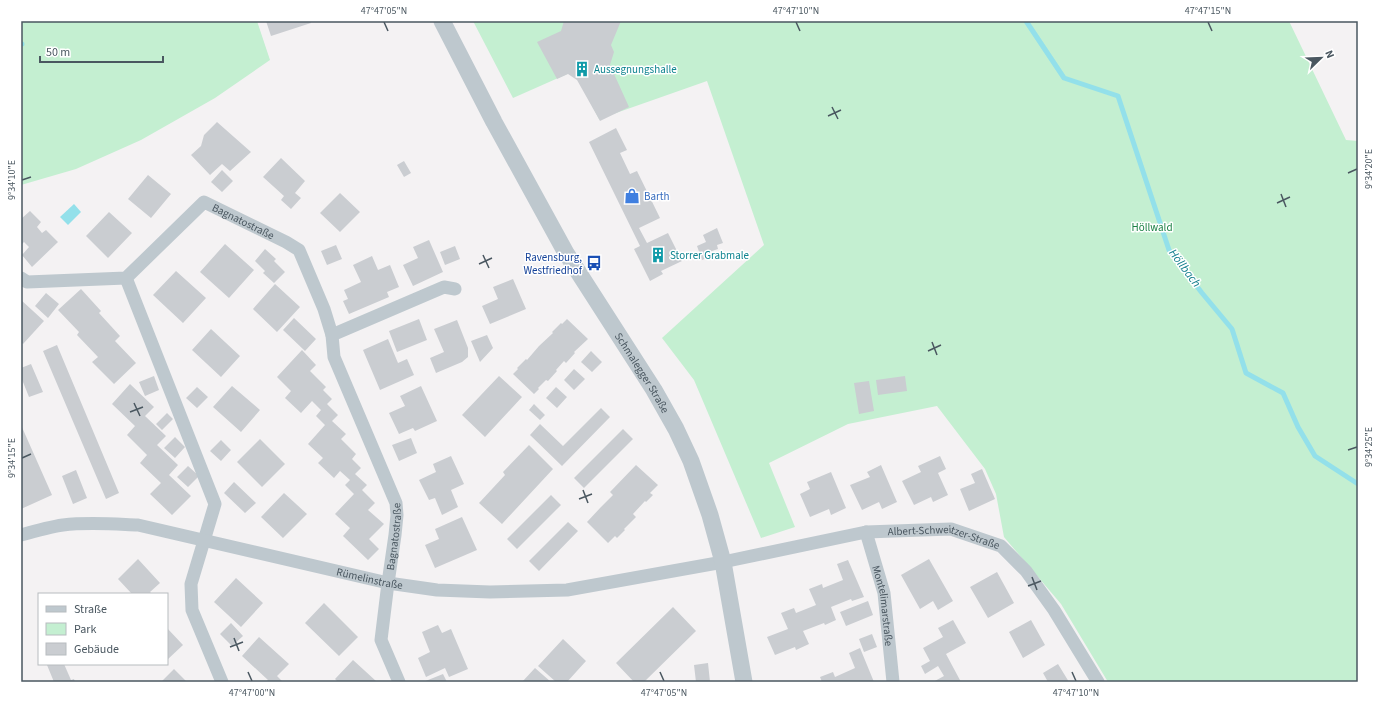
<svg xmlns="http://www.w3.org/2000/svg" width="1379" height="703" font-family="'Source Sans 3',sans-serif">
<rect width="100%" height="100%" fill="#f4f2f3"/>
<path fill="#c4efd1" d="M21,21H257L270,60L215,98L141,140L76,169L21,185Z
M473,21H1289L1346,140L1358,141V682H1108L1061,604L1004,537L996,494L985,469L937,406L848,424L769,463L795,527L761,538L694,380L662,338L764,245L707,81L599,119L574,71L513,98Z"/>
<path fill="#93e0ea" d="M74,204L81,212L68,225L60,217Z"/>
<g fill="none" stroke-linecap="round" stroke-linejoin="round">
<path stroke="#93e0ea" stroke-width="5" d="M1026,21L1064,78L1118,96L1169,250L1202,293L1232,329L1246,373L1283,393L1298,427L1315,456L1358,484
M21,44H22"/>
</g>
<path fill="#cacdd1" d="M266,21H310L311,23L271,36Z
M564,21H621L611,45L614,52L610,65L629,107L600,121L577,80L568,74L557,79L537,42L561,31Z
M217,122L251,152L230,171L222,164L210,175L191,155L201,146L204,135Z
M616,128L627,150L620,153L630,174L637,171L660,218L639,228L647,243L668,233L682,261L661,271L663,274L650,281L634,249L640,246L589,142Z
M281,158L305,181L295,193L301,198L291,209L281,200L284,196L263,177Z
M404,161L411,173L404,177L397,165Z
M222,170L233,181L222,192L211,182Z
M148,175L171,194L151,218L128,199Z
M340,193L360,212L340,232L320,213Z
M30,211L41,222L37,227L42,233L46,230L58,242L32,267L22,255L29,247L24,242L21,245V219Z
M109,212L132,233L108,258L86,236Z
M717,228L723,243L717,245L718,249L712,251L714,255L702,260L697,246L706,242L703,235Z
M429,240L443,272L413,286L403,265L418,258L413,247Z
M225,244L254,270L229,298L200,272Z
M336,245L342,259L327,265L321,251Z
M455,246L460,259L445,265L440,252Z
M265,249L276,259L274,261L285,272L274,283L263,273L265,271L255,261Z
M372,256L378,270L390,265L399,287L387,292L389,297L349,314L343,301L348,299L344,290L361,282L353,265Z
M176,271L206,298L183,323L153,295Z
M513,279L526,309L490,324L482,306L498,299L493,287Z
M275,284L300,307L277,332L253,309Z
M81,289L101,311L99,313L120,336L115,341L136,363L114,384L92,362L98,357L77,335L79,332L58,310Z
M46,293L59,304L48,318L35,306Z
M21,300L44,321L23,344L21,342Z
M294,318L316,339L305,351L283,330Z
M419,319L427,340L397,352L389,331Z
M567,319L588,339L574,352L575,353L566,363L564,361L556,370L557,371L548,381L546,380L538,388L539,389L534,394L513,374L518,369L517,368L526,359L527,360L539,346L553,333L552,332L561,323L562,324Z
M457,320L468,348V357L462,362L436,373L430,358L444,352L434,329Z
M211,329L240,356L221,377L192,350Z
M487,335L493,348L480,362L471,341Z
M388,339L398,363L407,359L414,375L380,390L363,350Z
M57,345L119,493L106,499L43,351Z
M302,350L316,365L310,371L326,387L323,390L332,399L327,404L338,415L332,421L346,434L341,439L356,454L352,459L361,468L355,474L367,485L362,490L375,503L368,510L384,524L369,539L379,549L368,560L343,536L350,528L335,514L354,494L345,485L350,480L340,471L334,478L318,463L323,458L308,444L325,425L316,416L321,410L312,401L301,413L285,398L291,391L277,377Z
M591,351L602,362L592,372L581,362Z
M31,364L43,392L29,397L21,377V368Z
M574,369L585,379L574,390L564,380Z
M154,376L159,390L145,396L139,382Z
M499,376L522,397L485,437L462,415Z
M905,376L907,391L878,395L876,380Z
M869,381L874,411L859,414L854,383Z
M130,384L154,407L145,416L166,436L157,445L178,465L169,475L191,496L172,515L150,494L161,483L140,463L147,455L127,435L135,426L112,404Z
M232,386L260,410L241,432L213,407Z
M421,386L437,421L415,431L413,428L399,434L389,413L405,406L400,396Z
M197,387L208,397L197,408L186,398Z
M556,387L567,397L557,408L546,398Z
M534,404L545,415L540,420L529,410Z
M601,408L610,417L562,466L530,435L540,424L563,446Z
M167,413L173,419L162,430L156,424Z
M21,425L52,495L21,509Z
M623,429L633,439L584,488L574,478Z
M175,437L185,447L175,458L164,448Z
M411,438L417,453L399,461L392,445Z
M260,439L285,464L262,487L237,462Z
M221,440L231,450L221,461L210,451Z
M529,445L553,469L502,524L479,503L505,475L503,472Z
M451,456L464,484L451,490L458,507L442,515L435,498L429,500L419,480L436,472L433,464Z
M940,456L946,469L938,473L948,495L933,502L931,497L914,505L902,481L921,472L918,466Z
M636,465L658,485L650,493L653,495L646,502L645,501L633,514L636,517L624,529L625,530L617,538L615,536L608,543L587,522L601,507L613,495L610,492Z
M881,465L897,502L882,509L879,502L862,510L850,485L870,477L867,472Z
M188,466L199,476L188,487L177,477Z
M982,469L995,499L969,511L960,489L975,483L971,474Z
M76,470L87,498L73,504L62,476Z
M831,472L846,508L831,515L829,509L810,517L800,494L810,489L807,482Z
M234,482L256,503L245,513L224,493Z
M284,493L307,514L283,538L261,517Z
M551,495L561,505L517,549L507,539Z
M462,517L477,550L435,568L425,545L439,539L435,529Z
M568,522L578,531L539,571L529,561Z
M138,559L160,583L150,592L152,594H132L118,579Z
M929,559L953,601L938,610L933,601L920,609L901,575Z
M848,560L864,597L852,601L851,599L831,607L836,620L825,625L824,623L803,631L809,644L796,650L795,647L775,655L767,637L788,629L781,613L794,608L796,613L816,605L809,589L822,584L823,588L843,580L837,564Z
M997,572L1014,603L988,618L970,587Z
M236,578L263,603L241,627L214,602Z
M868,601L873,615L846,626L840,612Z
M324,603L358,637L339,656L305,623Z
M673,607L696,631L644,682H634L616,663Z
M953,620L966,643L946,654L961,682H933L944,676L938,666L925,674L921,666L930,661L923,648L943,637L938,628Z
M1031,620L1045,645L1023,658L1009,632Z
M231,623L243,636L232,646L220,634Z
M438,625L442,633L451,629L468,669L449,677L445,668L426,677L418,658L430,652L422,632Z
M167,628L183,645L167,660Z
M872,634L877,647L864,652L859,639Z
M259,637L289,664L277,676L283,682H266L268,680L242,656Z
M563,639L586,661L567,682H556L538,666Z
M860,648L874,682H822L820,677L833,672L835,677L855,668L849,653Z
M353,660L376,681L375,682H338L335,679Z
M708,663L710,682H696L694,665Z
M50,664H64L71,680L74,679L75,682H54L47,665Z
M1058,664L1069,682H1048L1043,673Z
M535,668L551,682H522Z
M174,669L187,682H161Z
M443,674L447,682H423Z"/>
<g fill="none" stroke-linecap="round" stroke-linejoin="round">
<g stroke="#bec8ce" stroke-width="13">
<path id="s1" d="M21,278L27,282L126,278L204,202L286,242L299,250L324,309L332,335"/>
<path d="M126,278L215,504L191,584L192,610L222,682"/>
<path id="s2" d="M866,532L884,593L893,682"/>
<path id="s3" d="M21,535C35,531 49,527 63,525C88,522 113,524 138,525L388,583L437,590L490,592L567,590L723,562L866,532L951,529L1001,546L1026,571L1054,610L1098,682"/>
<path id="s4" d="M399,682L381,640L388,583L395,535L397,515L396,503L334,357L332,335L444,287L455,289"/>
</g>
<path stroke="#bec8ce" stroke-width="17" id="s5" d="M442,21L494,122L566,253L654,390L676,429L691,461L710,515L723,562L744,682"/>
</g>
<path fill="none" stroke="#4a5760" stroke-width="1.5" d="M384,22L388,31M796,22L800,31M1208,22L1212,31M832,107L838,119M828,116L841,110M1348,173L1357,169M22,180L31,177M1281,194L1286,207M1277,203L1290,197M483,255L489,268M479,264L492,258M932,342L937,355M928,351L941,345M134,403L140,416M130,412L143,407M1348,450L1357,447M22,458L31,454M583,490L588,503M579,499L592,494M1032,577L1037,590M1028,586L1041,581M234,638L239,651M230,647L243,642M248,672L252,681M660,672L664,681M1072,672L1076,681"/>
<defs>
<symbol id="building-bare" viewBox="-9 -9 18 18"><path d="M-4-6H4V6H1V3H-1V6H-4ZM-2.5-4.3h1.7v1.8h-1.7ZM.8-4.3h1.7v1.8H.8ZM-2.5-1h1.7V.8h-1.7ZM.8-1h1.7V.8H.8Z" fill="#0f9aa8" stroke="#fff" stroke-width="2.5" paint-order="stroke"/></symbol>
<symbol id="shop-bare" viewBox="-9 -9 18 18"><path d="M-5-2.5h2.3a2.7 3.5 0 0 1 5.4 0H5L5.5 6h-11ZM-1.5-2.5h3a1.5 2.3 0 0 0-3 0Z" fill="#3f7fe0" stroke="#fff" stroke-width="2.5" paint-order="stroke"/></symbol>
<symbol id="bus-bare" viewBox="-9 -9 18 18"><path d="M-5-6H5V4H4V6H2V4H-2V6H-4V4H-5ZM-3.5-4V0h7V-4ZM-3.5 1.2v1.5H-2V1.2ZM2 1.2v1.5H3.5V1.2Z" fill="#1a4fb4" stroke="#fff" stroke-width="2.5" paint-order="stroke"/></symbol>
</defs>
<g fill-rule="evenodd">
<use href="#building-bare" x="571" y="58" width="22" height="22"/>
<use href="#shop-bare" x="621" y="185" width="22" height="22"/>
<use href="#building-bare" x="647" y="244" width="22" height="22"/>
<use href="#bus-bare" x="583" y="252" width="22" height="22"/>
</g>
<g text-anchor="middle" stroke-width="3" stroke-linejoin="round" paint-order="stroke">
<g font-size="11" fill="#0d838f" stroke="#fff" text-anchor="start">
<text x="594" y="73">Aussegnungshalle</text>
<text x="670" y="259">Storrer Grabmale</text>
</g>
<g font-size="11" fill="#366cbe" stroke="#fff" text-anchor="start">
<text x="644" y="200">Barth</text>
</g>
<g font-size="11" fill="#4a5760" stroke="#fff">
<text dy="4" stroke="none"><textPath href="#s1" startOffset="259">Bagnatostraße</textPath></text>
<text dy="4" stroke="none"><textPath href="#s5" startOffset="405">Schmalegger Straße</textPath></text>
<text dy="4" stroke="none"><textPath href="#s4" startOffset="150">Bagnatostraße</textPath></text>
<text dy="4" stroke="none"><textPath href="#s3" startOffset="938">Albert-Schweitzer-Straße</textPath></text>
<text dy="4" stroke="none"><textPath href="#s3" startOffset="356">Rümelinstraße</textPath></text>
<text dy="4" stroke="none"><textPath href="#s2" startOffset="76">Montelimarstraße</textPath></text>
</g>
<g font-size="11" fill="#1b8145" stroke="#fff">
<text x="1152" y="231">Höllwald</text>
</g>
<g font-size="11" fill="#164399" stroke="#fff" text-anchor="end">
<text x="582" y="261">Ravensburg,<tspan x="582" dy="13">Westfriedhof</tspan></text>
</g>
<g font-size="12" font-style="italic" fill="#117e8d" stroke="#fff">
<text transform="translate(1185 268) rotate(53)" y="4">Höllbach</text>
</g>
</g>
<rect width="1379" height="703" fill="none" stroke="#ffffff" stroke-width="44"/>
<rect x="38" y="593" width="130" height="72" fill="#ffffff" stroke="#b7bcbf"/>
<rect x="46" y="606" width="20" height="6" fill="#bec8ce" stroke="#b7bcbf"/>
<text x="74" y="613" font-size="12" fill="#4a5760">Straße</text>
<rect x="46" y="623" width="20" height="12" fill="#c4efd1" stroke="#b7bcbf"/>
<text x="74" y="633" font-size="12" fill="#4a5760">Park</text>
<rect x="46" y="643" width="20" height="12" fill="#cacdd1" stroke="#b7bcbf"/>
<text x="74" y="653" font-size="12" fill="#4a5760">Gebäude</text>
<g transform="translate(1321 58) rotate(67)" stroke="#ffffff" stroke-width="3" paint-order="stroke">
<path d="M0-3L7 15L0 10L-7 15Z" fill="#4a5760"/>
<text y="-6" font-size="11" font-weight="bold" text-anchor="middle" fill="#4a5760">N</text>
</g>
<path d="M40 56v6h123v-6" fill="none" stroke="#4a5760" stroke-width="2"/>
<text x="46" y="56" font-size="12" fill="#4a5760" stroke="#ffffff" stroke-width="3" paint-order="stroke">50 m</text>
<rect x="22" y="22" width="1335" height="659" fill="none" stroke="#4a5760" stroke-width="1.5"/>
<g font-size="10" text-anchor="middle" fill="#4a5760">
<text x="384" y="14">47°47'05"N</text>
<text x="796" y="14">47°47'10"N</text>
<text x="1208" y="14">47°47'15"N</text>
<text transform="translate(1368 169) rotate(-90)" y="4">9°34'20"E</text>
<text transform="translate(11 180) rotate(-90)" y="4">9°34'10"E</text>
<text transform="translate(1368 447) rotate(-90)" y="4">9°34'25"E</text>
<text transform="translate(11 458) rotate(-90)" y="4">9°34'15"E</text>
<text x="252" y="696">47°47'00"N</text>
<text x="664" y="696">47°47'05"N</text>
<text x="1076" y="696">47°47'10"N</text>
</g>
</svg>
